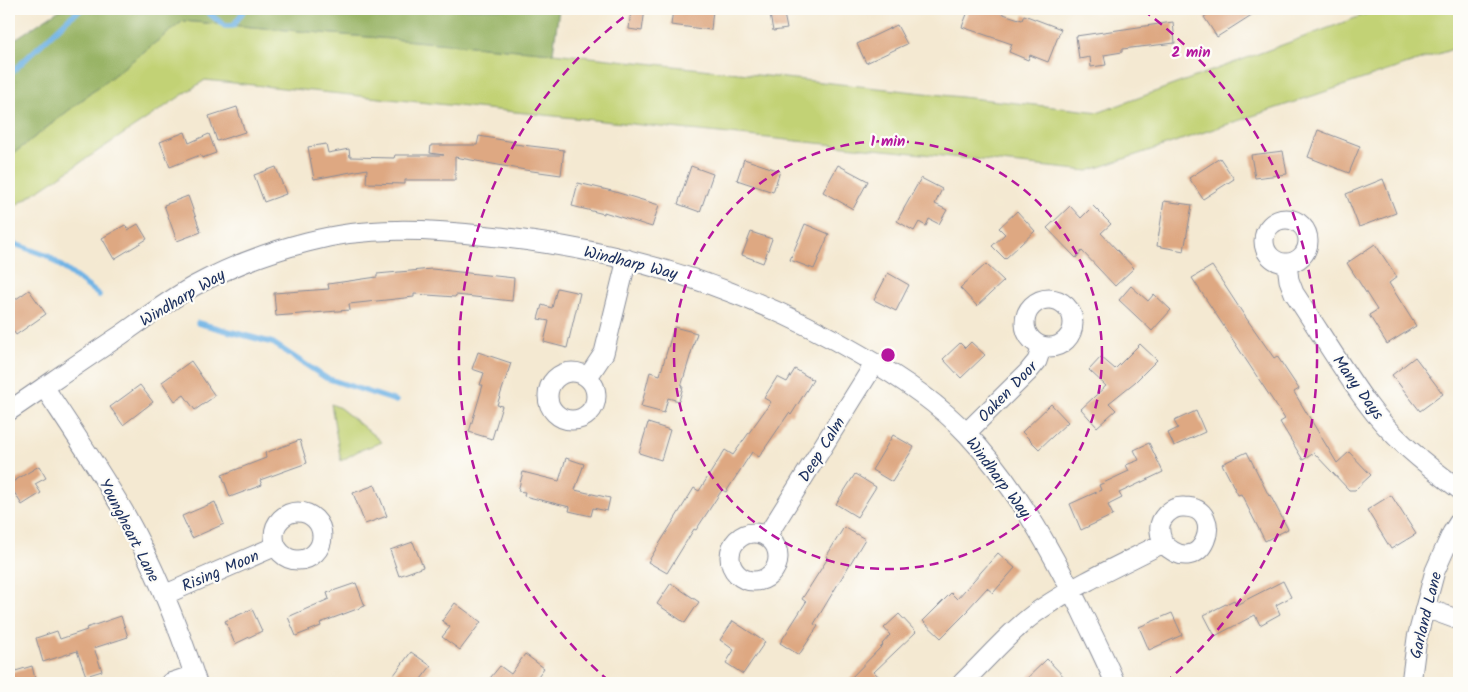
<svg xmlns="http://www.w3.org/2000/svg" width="1468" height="692" font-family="Kalam,sans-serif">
<rect width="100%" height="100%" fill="#fdfcf7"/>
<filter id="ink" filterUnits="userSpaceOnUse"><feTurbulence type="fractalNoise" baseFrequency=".02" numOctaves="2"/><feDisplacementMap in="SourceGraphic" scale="10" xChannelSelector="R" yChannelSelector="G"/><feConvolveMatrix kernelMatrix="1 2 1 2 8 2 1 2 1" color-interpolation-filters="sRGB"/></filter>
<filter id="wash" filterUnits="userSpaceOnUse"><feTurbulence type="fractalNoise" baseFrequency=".0096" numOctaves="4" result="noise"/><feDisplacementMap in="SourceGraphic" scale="20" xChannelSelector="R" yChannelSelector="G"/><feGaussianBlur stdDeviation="1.12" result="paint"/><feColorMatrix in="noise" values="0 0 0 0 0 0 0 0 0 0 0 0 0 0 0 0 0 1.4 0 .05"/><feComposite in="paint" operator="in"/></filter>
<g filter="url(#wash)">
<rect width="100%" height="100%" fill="#f4e9d2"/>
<path fill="#c2d275" stroke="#6e806a" d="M1380,9H1459V47L1088,171L205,80L9,210V157L183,21L553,53L1100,112Z
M331,404L340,408L382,442L358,451L341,461Z"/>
<path fill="#99b466" stroke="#5a7262" d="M61,9H559L553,53L183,21L9,157V43Z"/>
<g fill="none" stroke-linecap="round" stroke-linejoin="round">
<path stroke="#70b3e5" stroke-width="5.5" d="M198,9L206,11L225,26H233L245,9
M9,75L69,18L82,9
M9,242L48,256L99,295
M198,323L273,343L326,378L396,401"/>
</g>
<g id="blocks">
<path fill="#dea882" d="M631,9H645L642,31L629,29Z
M673,9H713L711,30L671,25Z
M769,9H783L787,29L773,31Z
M969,9H988L1022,20L1024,15L1061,29L1048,62L1030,55L1028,60L1009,52L1012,44L962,27Z
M1215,9H1261L1217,37L1204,17Z
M1173,22L1175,43L1122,49V52L1104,55L1106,65L1091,67L1090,57L1079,59L1076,36Z
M897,25L907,44L866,63L857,44Z
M237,107L245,132L217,141L209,116Z
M1318,130L1360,146L1349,173L1308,157Z
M185,132L189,143L209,134L216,153L202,158L200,155L170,167L160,142Z
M479,136L514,142V144L564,150L561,175L525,170L455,157V180H405V184L366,183L367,169L314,179L308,147L326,144L328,153L349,149L350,157L394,158L395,155H444L430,153L431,145H477Z
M1283,151L1287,174L1255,178L1251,155Z
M1220,158L1234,179L1203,199L1189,178Z
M744,159L780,171L773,192L737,180Z
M838,165L868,181L853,209L823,192Z
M691,166L713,174L700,212L678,204Z
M276,167L286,194L264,202L254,175Z
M921,178L942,189L935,204L947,210L939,224L929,219L926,226L919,222L914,231L897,221Z
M1383,179L1396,213L1359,227L1346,194Z
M578,183L612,191L659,205L652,227L604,212V214L572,206Z
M188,196L201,232L177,241L164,205Z
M1164,201L1192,205L1184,251L1157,246Z
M1070,206L1081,218L1093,206L1111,224L1101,233L1134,268L1115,286L1082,251L1076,258L1047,228Z
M1017,211L1035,231L1005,259L992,246L1005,234L999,228Z
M138,224L147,239L114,259L102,238L125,225L128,230Z
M805,224L829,234L814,269L790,260Z
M751,232L772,239L763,263L742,255Z
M1375,244L1397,277L1389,283L1416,326L1387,344L1369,315L1377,310L1347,263Z
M986,264L1004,281L977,306L960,288Z
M1212,266L1244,315L1274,358L1277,356L1299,389L1294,392L1337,463L1349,452L1371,475L1355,490H1349L1314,453L1303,460L1280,422L1285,419L1192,278Z
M432,269L514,278L512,301L456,295L455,297L414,294V297L349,304L350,310L276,316L274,293L329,289L328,284L377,277V274Z
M888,273L909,285L896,311L874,300Z
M1131,286L1148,301L1154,294L1171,310L1152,331L1119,300Z
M557,288L580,293L567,348L544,342L549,321L538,319L542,305L552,308Z
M29,290L46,314L16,335L9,325V304Z
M674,327L697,333L681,387H683L679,401L668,398L664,413L641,407L650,372L660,375Z
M971,342L985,355L961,378L943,359L960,343L965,348Z
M1140,344L1157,360L1135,382L1109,403L1116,410L1097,427L1081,409L1106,386L1089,370L1101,357L1115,369Z
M478,352L511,363L497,405L502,406L492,439L469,432L483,385H480L484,373L472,369Z
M1415,357L1443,394L1420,411L1392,375Z
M191,361L215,396L195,410L184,395L175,401L162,382Z
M795,369L813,380L791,415L789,413L759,457L752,452L726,492L722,490L696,530L694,529L667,573L648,562L694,488L699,491L725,450L733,455L771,402L764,398L777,377L787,382Z
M140,385L153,402L123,425L110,407Z
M1051,404L1068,422L1039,449L1022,432Z
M1196,411L1205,432L1174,446L1168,433L1178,428L1174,421Z
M648,423L670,430L661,460L639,453Z
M893,435L914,447L892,482L872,470Z
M300,440L307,463L260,480L262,485L230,497L222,475L266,458L265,453Z
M1149,443L1163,472L1119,493L1122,498L1108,505L1113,515L1081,530L1070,504L1101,490L1099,485L1129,471L1126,465L1139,460L1134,450Z
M1247,452L1269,496L1270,495L1288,529L1265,541L1241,494L1238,495L1222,464Z
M566,458L584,464L575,490L610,498L607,511L593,508L591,516L569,511L570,507L524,496L525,492L518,491L523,472L559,481Z
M39,466L46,478L35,484L41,493L22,505L9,484Z
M855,474L876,487L857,517L836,504Z
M375,485L387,516L365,524L353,493Z
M1391,495L1416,534L1391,549L1367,510Z
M215,502L224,524L192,538L182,516Z
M844,527L865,539L814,624L818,626L799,655L780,643L806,602L802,599L828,558L826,557Z
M413,542L423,567L399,576L390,550Z
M998,553L1015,568L993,593L987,588L967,610L968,611L941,638L923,621L951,593L957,599Z
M1283,581L1291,597L1276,605L1280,614L1260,625L1255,615L1215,636L1204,615L1234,600L1236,605Z
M356,583L365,606L320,623L321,626L296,636L288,617L329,599L327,593Z
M671,583L699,602L685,623L657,604Z
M455,603L481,622L460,650L442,637L450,627L442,621Z
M252,609L262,631L235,644L225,621Z
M1172,613L1182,635L1149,650L1139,627Z
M899,614L916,632L874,672L886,683H846L883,645L882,644L890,635L884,628Z
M121,616L128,637L94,648L102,671L86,676L77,651L43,662L36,638L57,631L60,639L87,630L86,628Z
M733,621L765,642L743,674L726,663L734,650L720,640Z
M411,652L431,666L418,683H388Z
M525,654L544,668L533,683H486L500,666L511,674Z
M1047,659L1070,683H1022Z
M32,666L36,683H9V673Z"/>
</g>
</g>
<g filter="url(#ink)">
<use href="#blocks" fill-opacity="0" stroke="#888c98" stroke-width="1"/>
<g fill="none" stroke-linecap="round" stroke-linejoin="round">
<defs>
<path id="minor" d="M1264 241a22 22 0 1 1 44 0a22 22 0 1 1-44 0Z
M1287,264L1289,280L1294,293C1318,329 1341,367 1366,402C1391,437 1425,464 1459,489
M1025 323a24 24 0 1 1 48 0a24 24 0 1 1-48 0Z
M548 396a24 24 0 1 1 48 0a24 24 0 1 1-48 0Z
M588,377L604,353L627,259
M44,387C71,428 99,469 124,512C154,566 178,625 197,683
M9,411C46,386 83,360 121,335C145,318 169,300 194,286C229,267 268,252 307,242C365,226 429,229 489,236C620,249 745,287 859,354C898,376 937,402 967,434C1015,485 1050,548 1081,610C1092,634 1105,658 1115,683
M966,433L1028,372L1037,361L1042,346
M274 536a24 24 0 1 1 48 0a24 24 0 1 1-48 0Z
M730 557a24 24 0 1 1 48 0a24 24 0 1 1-48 0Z
M767,536L875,363
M164,595L276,546
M1426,608L1459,620
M170,683L194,675
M962,683C986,660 1014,627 1041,609C1079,583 1122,564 1163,543C1202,584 1229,507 1184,507C1171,506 1158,519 1160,531C1160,535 1162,539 1163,543
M1411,683L1417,638L1435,571L1452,533L1459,522"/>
</defs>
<use href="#minor" stroke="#888c98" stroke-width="21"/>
<use href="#minor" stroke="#fff" stroke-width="19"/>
</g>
</g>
<g fill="none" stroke="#b5179e" stroke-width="2.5" stroke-dasharray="9 6">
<circle cx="888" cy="355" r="214"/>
<path d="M609 681A429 429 0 0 1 633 10M1143 10A429 429 0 0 1 1167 681"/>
</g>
<g text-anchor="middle" stroke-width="4.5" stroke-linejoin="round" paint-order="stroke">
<g font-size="16" fill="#1b2f5e" stroke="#fdfcf7">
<text transform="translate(631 262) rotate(14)" y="6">Windharp Way</text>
<text transform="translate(182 297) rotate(-31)" y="6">Windharp Way</text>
<text transform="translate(1359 387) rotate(54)" y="6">Many Days</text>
<text transform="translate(1007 391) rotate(-46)" y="6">Oaken Door</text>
<text transform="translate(821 449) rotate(-58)" y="6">Deep Calm</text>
<text transform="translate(999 477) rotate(53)" y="6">Windharp Way</text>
<text transform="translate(130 530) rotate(63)" y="6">Youngheart Lane</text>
<text transform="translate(220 570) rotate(-23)" y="6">Rising Moon</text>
<text transform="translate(1425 615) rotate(-76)" y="6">Garland Lane</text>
</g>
</g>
<circle cx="888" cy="355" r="8" fill="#b5179e" stroke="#fdfcf7" stroke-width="2.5"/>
<g font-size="15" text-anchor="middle" font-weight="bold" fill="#b5179e" stroke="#fdfcf7" stroke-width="4.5" stroke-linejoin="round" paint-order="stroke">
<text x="1191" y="57">2 min</text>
<text x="888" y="146">1 min</text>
</g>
<rect width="1468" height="692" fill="none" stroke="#fdfcf7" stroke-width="30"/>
</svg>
